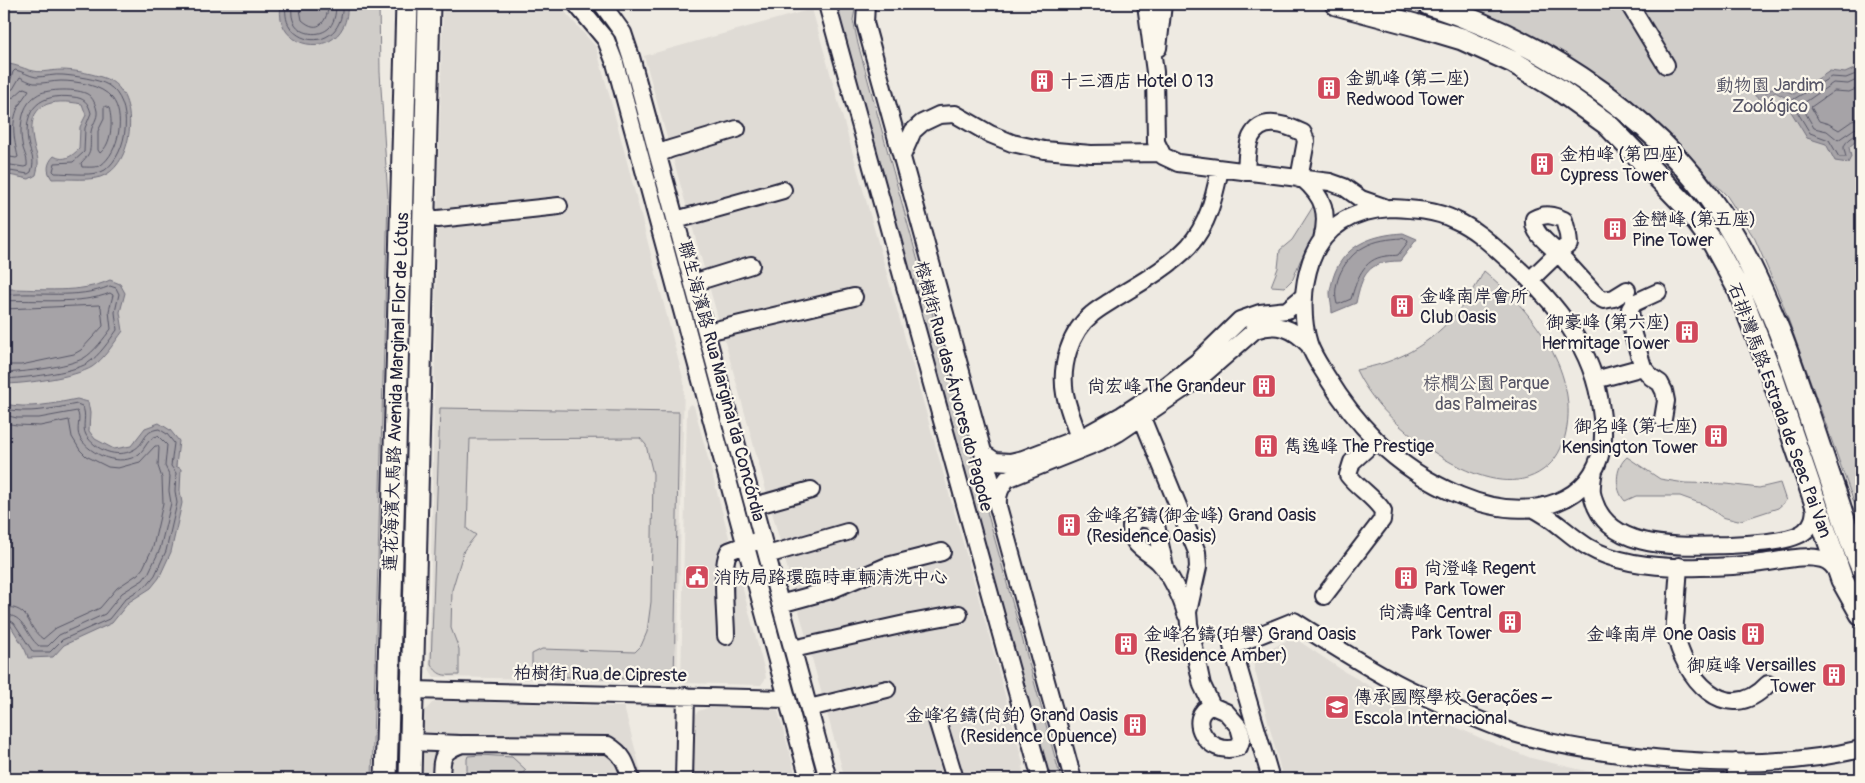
<svg xmlns="http://www.w3.org/2000/svg" width="1865" height="783" font-family="Pangolin,'LXGW WenKai TC',sans-serif">
<rect width="100%" height="100%" fill="#eeeae2"/>
<filter id="ink" filterUnits="userSpaceOnUse"><feTurbulence type="fractalNoise" baseFrequency=".02" numOctaves="2"/><feDisplacementMap in="SourceGraphic" scale="10" xChannelSelector="R" yChannelSelector="G"/><feConvolveMatrix kernelMatrix="1 2 1 2 8 2 1 2 1" color-interpolation-filters="sRGB"/></filter>
<g filter="url(#ink)">
<path fill="#dfdbd5" d="M443,4H558L596,47L618,127L684,382L677,682L440,677H434L429,669L438,189Z
M812,9L989,635L1023,763L1022,779H845L741,399L644,56Z
M691,404L694,406L765,672L766,678L761,685L681,683L687,410L688,406Z
M1293,637L1345,672L1391,698L1485,740L1531,758L1603,775L1728,779H1283L1252,659Z
M440,700L624,707L643,779H420L422,722L423,713L432,703Z
M771,707L778,711L797,779H692L694,718L698,711L707,708Z"/>
<path fill="#d0cdc9" stroke="#797882" d="M4,4H379L380,72L388,198L372,779H4Z
M416,4H419L397,779H395Z
M834,4H856L853,20L858,44L1061,779H1050Z
M1466,4H1861V522L1782,302L1755,239L1727,196L1698,166L1645,115L1514,29Z
M1661,156L1697,196L1734,250L1778,351L1851,563L1861,587V596L1849,569L1769,338L1746,279L1728,246L1693,196L1658,158Z
M1314,205L1318,216L1311,243L1300,261L1293,279L1285,287L1271,286L1278,268L1280,250L1292,240Z
M1484,271C1530,309 1579,369 1566,432C1563,447 1556,461 1543,470C1494,506 1411,441 1379,405C1370,394 1362,383 1356,370C1370,367 1384,364 1397,358C1435,342 1466,308 1484,271Z
M440,408L679,412L674,680L538,676L532,667V654L542,649L635,652L641,646L647,632L651,602L653,474L646,445L640,438L470,439L467,529L476,535L464,550L452,590L451,628L459,649V675C445,675 440,678 431,664Z
M1627,457L1660,479L1685,483L1727,484L1759,488L1780,483L1786,501L1778,508L1738,521L1722,517L1705,505L1680,496H1636L1625,501C1614,489 1615,467 1627,457Z
M480,755L512,757L526,770L516,779H467V759L468,756Z"/>
<path fill="#a6a3a7" stroke="#716f7c" d="M281,4H348C347,11 347,20 343,27C331,52 291,50 282,23C280,17 280,10 281,4Z
M9,64C20,66 24,69 34,71C42,73 52,70 61,70C75,70 96,74 109,80C140,95 134,161 105,175C93,182 67,178 52,179C46,171 47,163 54,156C64,162 72,156 79,149L80,127L86,115L82,104C51,98 26,103 33,141C36,157 41,157 36,175L29,179L4,174V92Z
M1861,66V137L1849,147L1851,157L1848,163L1835,161L1826,144L1807,138L1787,105L1788,99L1775,92L1771,95V103C1762,102 1758,100 1753,93L1767,92L1775,86L1794,94L1830,71L1845,73Z
M1403,233L1417,239L1400,261C1368,261 1362,274 1356,303L1332,313C1332,306 1330,299 1330,293C1330,288 1332,283 1333,278C1343,245 1372,235 1403,233Z
M110,280L120,284L125,293L120,312L123,331C114,343 104,359 92,367C76,377 24,384 4,384V290L8,289C40,289 81,294 110,280Z
M77,399L88,402L90,413L89,431L95,439L114,449L131,446L145,428L159,423L170,430L179,441L176,466L181,469L180,491L182,503L171,552L159,578L151,588L129,602L112,623L64,645L53,657L28,658C26,648 16,636 11,626H4V404C30,409 52,404 77,399Z"/>
<g fill="none" stroke-linecap="round" stroke-linejoin="round">
<path stroke="#575666" stroke-width="1" d="M285,4C286,12 285,20 290,27C302,45 330,44 339,23C342,17 342,10 343,4
M292,4C292,9 291,15 293,20C298,35 320,38 330,27C335,20 336,12 336,4
M299,4L302,20C319,35 327,21 329,4
M1861,72L1846,78L1831,77L1794,99L1792,103L1810,133L1829,140L1839,157H1846C1845,153 1844,150 1844,147C1845,141 1856,134 1861,133
M1861,78L1848,84L1833,83L1801,105L1814,128L1827,131L1838,140L1854,129L1861,127
M4,85L10,82L13,72L15,70C22,71 29,76 36,77C45,77 54,74 63,75C75,76 98,79 108,85C135,102 128,153 105,170C95,177 68,173 55,173L53,171L55,163L73,162L84,152L85,128L91,113C88,102 84,98 73,97C40,93 23,108 28,142C30,154 36,158 31,172L28,174L4,170
M1861,87L1849,92L1834,91L1811,107L1819,121L1829,124L1839,130L1852,121L1861,119
M4,91L13,89L20,77C24,79 29,82 34,83C43,84 52,81 61,81C76,81 102,85 112,98C126,115 119,152 101,165C96,168 88,167 82,167L81,163C94,150 89,148 91,132C92,124 98,119 97,111C96,106 94,100 90,96C82,88 52,89 41,93C34,96 28,102 25,109C21,119 20,132 22,143C23,152 28,157 27,166L24,167L4,164
M4,99L14,97L24,88L29,90C26,95 22,99 20,104C10,121 14,139 18,157L16,158L4,156
M106,106L109,108C113,121 112,144 100,153L98,150V131L104,119V108Z
M1402,238L1407,240L1408,242L1398,255C1394,256 1391,255 1386,256C1362,259 1357,280 1351,299L1339,304H1337C1331,283 1345,257 1364,247C1376,240 1389,239 1402,238Z
M4,295C39,291 77,300 110,286L116,288L119,294L115,312L117,330C109,341 99,356 88,363C72,373 24,378 4,379
M4,301C36,299 81,305 110,293L113,295L109,311L111,329C104,338 94,352 84,358C68,367 23,372 4,373
M4,309L99,305L101,307L103,326L81,350L74,354L21,365H4
M4,409C29,414 51,409 77,404L82,406C88,415 81,426 86,435C95,450 117,459 133,450C146,444 142,431 159,429L167,434L174,443L171,466L176,473L175,491L177,503L166,551L155,575L147,585L126,598L109,619L62,640L50,652H33L14,623L11,621H4
M4,415L17,418H39L77,411C82,419 75,429 80,438C90,455 121,468 139,454C146,448 148,437 158,436L167,445L165,466L170,476L169,491L171,503L160,549L149,572L143,580L122,593L105,614L59,635L48,646H39C25,635 25,614 4,615
M4,423L17,425L40,426L69,420L72,437L80,450L86,456L108,467L118,468L140,462L155,446H158L159,448L158,466L162,478L163,503L153,547L143,568L138,574L117,588L100,608L56,628L43,639C25,626 32,607 4,607"/>
<defs>
<path id="minor" d="M576,4L606,40L615,63L809,779
M602,4L623,33L631,57L828,779
M827,4L1041,779
M866,4L865,23L1073,779
M1146,4L1155,72L1156,142L1163,156L1178,163L1330,182L1344,187L1361,199L1384,207
M1629,4L1666,65
M1158,48L1163,4
M658,154L670,149L737,129
M902,156L913,131L922,123L939,115L955,114L990,134L1012,143L1044,150L1091,154L1160,153
M1246,172C1247,161 1246,147 1251,137C1262,115 1287,125 1303,133L1306,141L1299,179
M1303,179C1324,197 1329,213 1322,240
M424,208L430,217L438,219L559,206
M1391,208C1413,209 1435,210 1455,220C1476,229 1494,247 1511,262C1555,302 1594,348 1601,410C1603,422 1604,435 1602,447C1597,474 1582,492 1557,502C1496,526 1418,481 1376,440C1357,421 1341,400 1327,377C1321,367 1313,356 1309,344C1301,318 1302,287 1311,261C1324,225 1354,210 1391,208Z
M676,220L783,190
M1530,280L1558,253C1549,244 1532,233 1534,219C1545,213 1553,215 1564,220L1568,235L1569,244L1558,253L1597,296L1604,300L1614,298L1627,290
M693,283L751,265
M707,332L854,297
M1643,367L1651,377L1660,383L1664,391L1666,401L1663,419
M1595,380L1643,367L1633,335L1630,309L1634,303L1658,292
M1136,406L1142,418L1197,552L1198,567L1188,612L1189,624L1202,685L1212,706L1226,712L1239,727L1242,738L1239,747C1207,759 1184,715 1212,706
M1079,438C1074,423 1068,409 1065,394C1060,366 1070,332 1092,314C1099,308 1107,304 1114,299C1140,283 1168,268 1189,246C1209,223 1214,197 1220,169
M983,453L995,461L1010,462L1023,459L1086,435L1122,415L1162,389L1198,361L1240,320L1260,313L1287,310L1304,296
M1594,470C1593,477 1591,486 1592,493C1603,553 1682,546 1728,545C1747,544 1791,543 1805,531C1814,524 1815,515 1815,504
M998,504C997,494 1001,487 1007,479L1107,439L1118,433L1201,377L1255,330C1278,322 1293,328 1309,345
M754,506L811,490
M1532,508C1553,517 1568,535 1588,547C1619,565 1664,568 1700,567C1720,567 1741,566 1761,563C1781,561 1802,554 1822,559C1830,561 1834,566 1838,573
M767,555L847,532
M1679,566C1678,580 1677,594 1676,608C1676,616 1674,624 1675,631C1682,676 1726,729 1768,684
M1166,572L1156,525L1151,520L1138,518L1131,526C1131,548 1146,549 1159,562C1170,574 1182,598 1186,614
M1324,596L1382,520L1383,511C1374,497 1358,488 1348,475L1352,462L1376,440
M780,604L831,590L887,566L942,552
M726,636C726,616 720,567 729,551L756,541
M793,649L905,624L959,614
M412,690L787,699
M809,708L887,689
M937,720L955,779
M410,742L460,744
M1736,762V779
M441,779C442,758 440,752 462,744L608,745C623,754 626,763 631,779
M684,779L686,696
M1271,779L1232,646L1294,621C1327,642 1360,663 1395,682C1429,700 1466,715 1502,729C1535,741 1571,747 1605,752C1689,764 1778,769 1861,749"/>
<path id="major" d="M1336,4L1415,25L1462,39L1513,62L1558,89L1607,124L1684,204L1714,244L1739,290L1771,373L1842,580L1861,614
M1428,4C1549,43 1670,124 1734,236C1752,266 1766,299 1779,331C1800,385 1817,441 1836,495C1844,519 1851,544 1861,566
M386,779L407,4
M410,779L429,4"/>
</defs>
<use href="#minor" stroke="#22223b" stroke-width="20"/>
<use href="#major" stroke="#22223b" stroke-width="25"/>
<use href="#minor" stroke="#fbf7ec" stroke-width="16"/>
<use href="#major" stroke="#fbf7ec" stroke-width="21"/>
</g>
</g>
<defs>
<symbol id="building-square" viewBox="-11 -11 22 22"><rect x="-9" y="-9" width="18" height="18" rx="4" fill="#d1495b" stroke="#fbf7ec"/><path d="M-4-6H4V6H1V3H-1V6H-4ZM-2.5-4.3h1.7v1.8h-1.7ZM.8-4.3h1.7v1.8H.8ZM-2.5-1h1.7V.8h-1.7ZM.8-1h1.7V.8H.8Z" fill="#fff"/></symbol>
<symbol id="civic-square" viewBox="-11 -11 22 22"><rect x="-9" y="-9" width="18" height="18" rx="4" fill="#d1495b" stroke="#fbf7ec"/><path d="M-.6-6.5H3V-4.5H.6V-3L4-1V1h2V6H-6V1h2V-1L-.6-3ZM-1.2 2.5V6h2.4V2.5Z" fill="#fff"/></symbol>
<symbol id="school-square" viewBox="-11 -11 22 22"><rect x="-9" y="-9" width="18" height="18" rx="4" fill="#d1495b" stroke="#fbf7ec"/><path d="M0-5L7-2L0 1L-7-2ZM-4 1L0 2.5L4 1V4Q0 6-4 4Z" fill="#fff"/></symbol>
</defs>
<g fill-rule="evenodd">
<use href="#building-square" x="1028" y="67" width="28" height="28"/>
<use href="#building-square" x="1315" y="74" width="28" height="28"/>
<use href="#building-square" x="1528" y="150" width="28" height="28"/>
<use href="#building-square" x="1601" y="215" width="28" height="28"/>
<use href="#building-square" x="1388" y="292" width="28" height="28"/>
<use href="#building-square" x="1673" y="318" width="28" height="28"/>
<use href="#building-square" x="1250" y="372" width="28" height="28"/>
<use href="#building-square" x="1702" y="422" width="28" height="28"/>
<use href="#building-square" x="1252" y="432" width="28" height="28"/>
<use href="#building-square" x="1055" y="511" width="28" height="28"/>
<use href="#civic-square" x="683" y="563" width="28" height="28"/>
<use href="#building-square" x="1392" y="564" width="28" height="28"/>
<use href="#building-square" x="1496" y="608" width="28" height="28"/>
<use href="#building-square" x="1739" y="620" width="28" height="28"/>
<use href="#building-square" x="1112" y="630" width="28" height="28"/>
<use href="#building-square" x="1820" y="661" width="28" height="28"/>
<use href="#school-square" x="1323" y="693" width="28" height="28"/>
<use href="#building-square" x="1121" y="711" width="28" height="28"/>
</g>
<g text-anchor="middle" stroke-width="4.5" stroke-linejoin="round" paint-order="stroke">
<g font-size="18" fill="#22223b" stroke="#fbf7ec" text-anchor="start">
<text x="1346" y="84">金凱峰 (第二座)<tspan x="1346" dy="21">Redwood Tower</tspan></text>
<text x="1060" y="87">十三酒店 Hotel O 13</text>
<text x="1560" y="160">金柏峰 (第四座)<tspan x="1560" dy="21">Cypress Tower</tspan></text>
<text x="1632" y="225">金巒峰 (第五座)<tspan x="1632" dy="21">Pine Tower</tspan></text>
<text x="1420" y="302">金峰南岸會所<tspan x="1420" dy="21">Club Oasis</tspan></text>
<text x="1670" y="328" text-anchor="end">御豪峰 (第六座)<tspan x="1670" dy="21">Hermitage Tower</tspan></text>
<text x="1246" y="392" text-anchor="end">尚宏峰 The Grandeur</text>
<text x="1698" y="432" text-anchor="end">御名峰 (第七座)<tspan x="1698" dy="21">Kensington Tower</tspan></text>
<text x="1284" y="452">雋逸峰 The Prestige</text>
<text x="1086" y="521">金峰名鑄(御金峰) Grand Oasis<tspan x="1086" dy="21">(Residence Oasis)</tspan></text>
<text x="1424" y="574">尚澄峰 Regent<tspan x="1424" dy="21">Park Tower</tspan></text>
<text x="714" y="583">消防局路環臨時車輛清洗中心</text>
<text x="1492" y="618" text-anchor="end">尚濤峰 Central<tspan x="1492" dy="21">Park Tower</tspan></text>
<text x="1144" y="640">金峰名鑄(珀譽) Grand Oasis<tspan x="1144" dy="21">(Residence Amber)</tspan></text>
<text x="1736" y="640" text-anchor="end">金峰南岸 One Oasis</text>
<text x="1816" y="671" text-anchor="end">御庭峰 Versailles<tspan x="1816" dy="21">Tower</tspan></text>
<text x="1354" y="703">傳承國際學校 Gerações –<tspan x="1354" dy="21">Escola Internacional</tspan></text>
<text x="1118" y="721" text-anchor="end">金峰名鑄(尚鉑) Grand Oasis<tspan x="1118" dy="21">(Residence Opuence)</tspan></text>
</g>
<g font-size="18" fill="#565566" stroke="#fbf7ec">
<text x="1770" y="91">動物園 Jardim<tspan x="1770" dy="21">Zoológico</tspan></text>
<text x="1486" y="389">棕櫚公園 Parque<tspan x="1486" dy="21">das Palmeiras</tspan></text>
</g>
<g font-size="18" fill="#22223b" stroke="#fbf7ec">
<text transform="translate(722 381) rotate(75)" y="6">聯生海濱路 Rua Marginal da Concórdia</text>
<text transform="translate(954 386) rotate(75)" y="6">榕樹街 Rua das Árvores do Pagode</text>
<text transform="translate(396 392) rotate(-88)" y="6">蓮花海濱大馬路 Avenida Marginal Flor de Lótus</text>
<text transform="translate(1780 410) rotate(70)" y="6">石排灣馬路 Estrada de Seac Pai Van</text>
<text transform="translate(600 674) rotate(1)" y="6">柏樹街 Rua de Cipreste</text>
</g>
</g>
<rect width="1865" height="783" fill="none" stroke="#fbf7ec" stroke-width="20"/>
<rect x="10" y="10" width="1845" height="763" fill="none" stroke="#22223b" stroke-width="2" filter="url(#ink)"/>
</svg>
